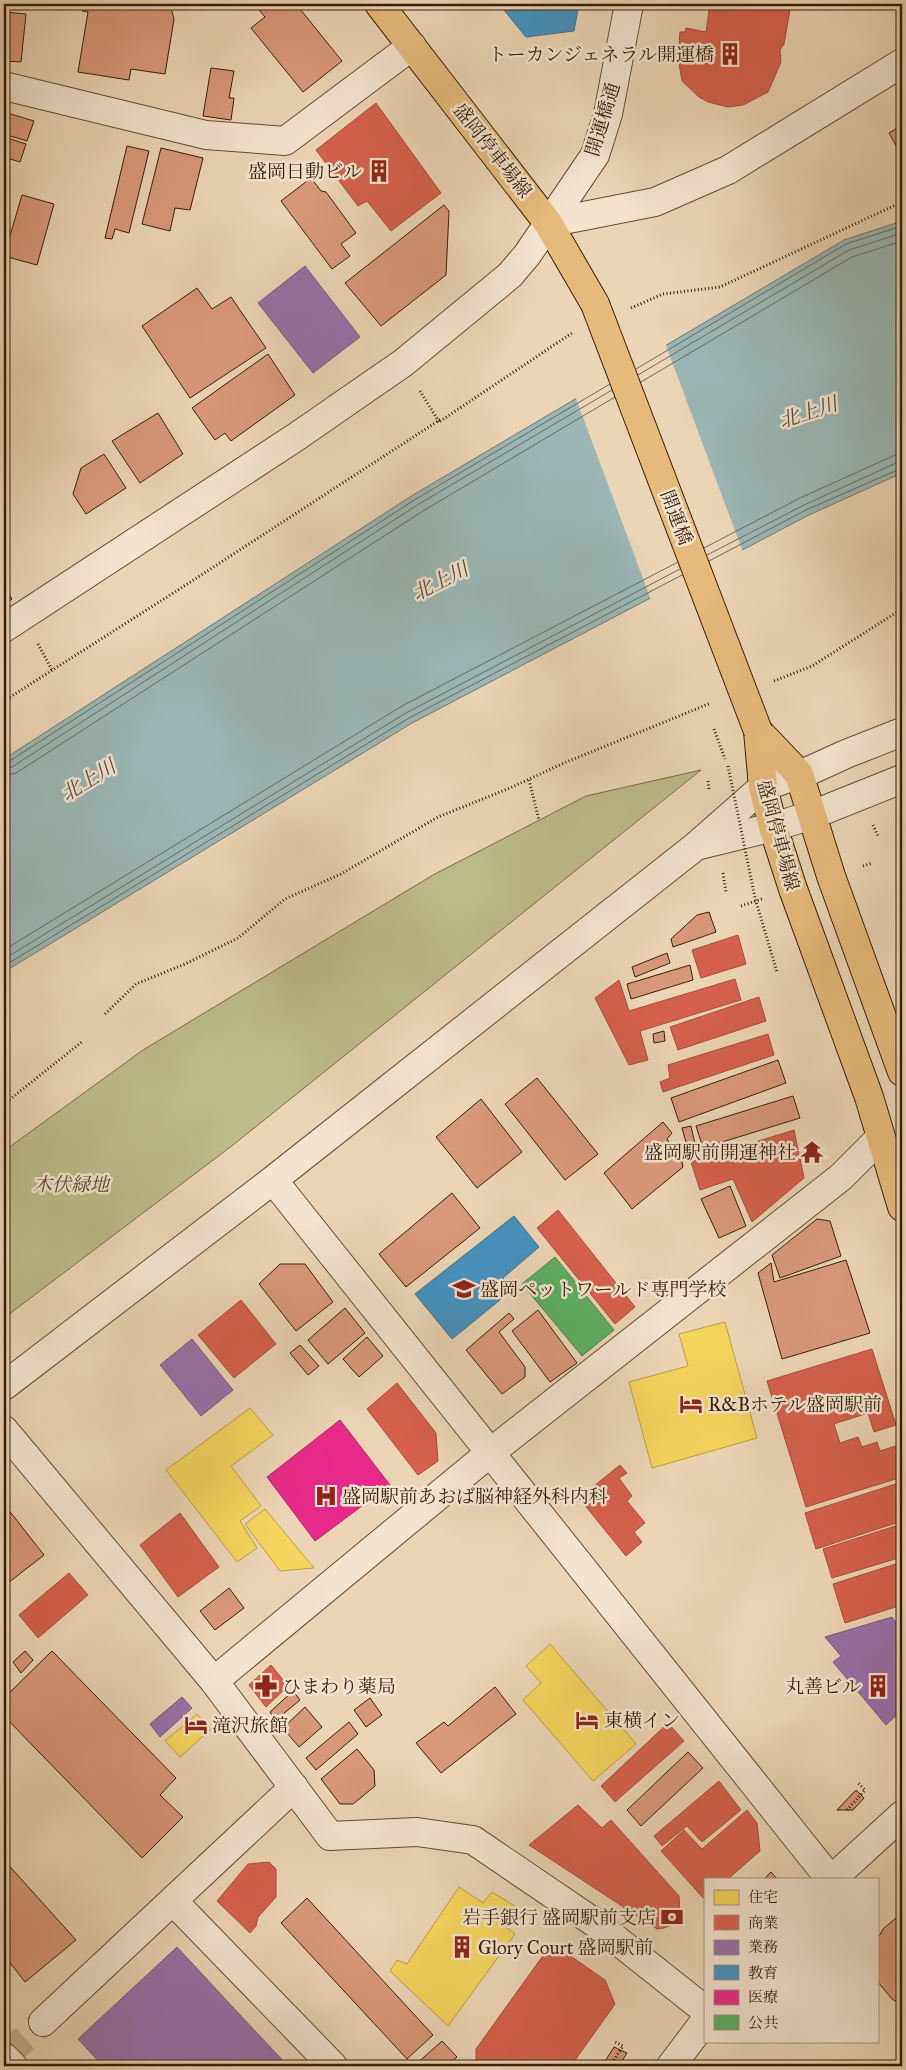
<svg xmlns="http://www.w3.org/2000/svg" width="906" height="2070" font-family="'IM FELL Great Primer','Noto Serif JP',serif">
<rect width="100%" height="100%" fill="#ecd5b5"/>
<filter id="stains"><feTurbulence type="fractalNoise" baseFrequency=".004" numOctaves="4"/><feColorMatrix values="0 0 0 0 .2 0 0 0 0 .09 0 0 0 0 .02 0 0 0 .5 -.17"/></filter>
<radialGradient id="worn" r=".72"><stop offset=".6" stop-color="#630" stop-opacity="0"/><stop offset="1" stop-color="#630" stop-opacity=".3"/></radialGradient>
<path fill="#bcbc8a" stroke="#7a6c49" d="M701,770L233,1145L4,1318V1151L143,1050L433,875L586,796Z"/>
<path fill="#9ab7b6" stroke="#737970" d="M902,221V473L809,515L412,723L4,972V759L413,495L844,240Z"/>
<path fill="#ecd5b5" d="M665,343L743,552L651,600L575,396Z"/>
<path fill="#f6d55c" stroke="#bd9e43" d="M725,1322L757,1438L652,1468L629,1382L688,1366L679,1334Z
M250,1408L273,1435L231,1466L261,1506L240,1521L257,1548L237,1562L166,1470Z
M265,1509L314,1568L280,1571L245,1524Z
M550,1644L636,1744L593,1781L523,1700L541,1683L526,1666Z
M197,1714L211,1729L180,1757L165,1741Z
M459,1887L483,1903L492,1892L518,1908L505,1926L515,1934L448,2026L390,1971L397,1960L407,1964Z"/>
<path fill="#d6604d" stroke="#a74c38" d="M710,4H791L784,44L780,50L781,62L768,92L743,105L728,107L708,102L699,97L682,81L678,58L680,32H685L686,28L706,32Z
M376,103L441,193L391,231L367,201L358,206L316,150Z
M738,935L746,964L701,978L692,950Z
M735,979L741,1000L640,1031L648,1060L629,1065L595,998L619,980L629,1011Z
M759,997L766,1021L678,1050L670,1027Z
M768,1034L774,1055L663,1092L660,1082L670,1078L668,1065Z
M794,1130L804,1178L752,1222L733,1179L700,1190L691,1162Z
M558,1210L635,1307L615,1324L537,1228Z
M241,1300L276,1344L234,1378L198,1335Z
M872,1349L896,1425L874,1432L868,1413L834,1424L840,1443L858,1437L862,1447L877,1442L880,1451L902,1444V1477L806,1507L767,1381Z
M397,1383L436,1433L438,1461L418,1475L367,1409Z
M620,1465L627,1473L619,1478L632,1496L627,1501L645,1523L634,1532L642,1542L626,1556L579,1498Z
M902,1482V1521L816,1549L805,1513Z
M180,1513L219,1567L178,1597L140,1545Z
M902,1524V1557L832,1578L823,1549Z
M902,1562V1605L845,1623L833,1584Z
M69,1573L88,1595L38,1638L19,1615Z
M902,1612V1622L896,1613Z
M271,1665L288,1686L266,1707L249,1685Z
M668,1723L684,1741L615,1802L601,1786Z
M719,1781L741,1810L702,1842L687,1826L662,1846L654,1836Z
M578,1805L602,1828L611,1820L679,1896L680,1915L675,1924L664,1928L657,1929L529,1845Z
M747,1810L757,1823L760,1851L728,1879H705V1900L661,1851L684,1830L702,1849Z
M269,1862L276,1869V1897L258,1917L256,1926L250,1933L217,1901L248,1864Z
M552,1943L605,1980L615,2004L571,2066H474L476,2064V2049Z"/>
<path fill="#9970ab" stroke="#7c577a" d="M305,266L360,337L313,373L258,303Z
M192,1339L233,1390L201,1416L160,1365Z
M892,1617L902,1631V1710L886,1725L833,1662L841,1656L825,1637Z
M182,1697L192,1708L160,1737L150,1724Z
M177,1947L242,2017L288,2066H103L78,2039Z"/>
<path fill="#4393c3" stroke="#40708b" d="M499,4H579L574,31L526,37Z
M514,1216L539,1247L503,1278L511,1291L452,1339L415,1294Z"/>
<path fill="#e7298a" stroke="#b22563" d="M340,1420L390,1485L315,1541L267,1477Z"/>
<path fill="#5aae61" stroke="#508246" d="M555,1257L614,1330L582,1356L522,1284Z"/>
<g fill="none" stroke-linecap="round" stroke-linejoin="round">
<path stroke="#696a5f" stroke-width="1" d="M636,369L846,244L902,226
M638,375L849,250L902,233
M641,382L852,257L902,241
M704,548L800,498L893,456L902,455
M707,555L804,505L896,463L902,462
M709,561L806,510L902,468
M4,762H8L416,499L610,384
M4,769L12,767L419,504L612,390
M4,776L16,773L423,511L615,397
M4,950L402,706L678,562
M4,959L406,713L680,569
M4,966L409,718L682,575"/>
</g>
<path fill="#d8987a" stroke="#381d08" d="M83,4H170L174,19L165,74L131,69L129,80L78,72L88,12L82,11Z
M254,4H296L342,61L303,92L251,28L265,17Z
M4,12L26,14L21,62L4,61Z
M211,68L234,71L229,98H234L231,120L203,116Z
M4,112L34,121L27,141L4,134Z
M902,125V152L898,149L889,133Z
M4,137L26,144L20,162L4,157Z
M127,146L149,151L129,233L115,229L112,239L105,238Z
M161,148L203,158L190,210L175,208L170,231L142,224Z
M311,178L321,191L326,192L356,233L341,244L350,256L332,269L281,201Z
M22,195L54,204L37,265L4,256Z
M444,205L449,211L446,275L381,326L345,283Z
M197,288L212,309L231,297L266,348L190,398L142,326Z
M268,354L295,395L231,441L225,433L215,440L192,408Z
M158,413L183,454L140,483L112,441Z
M104,454L126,488L86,514L73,494L81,468Z
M4,586L12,599L4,604Z
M709,912L716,932L673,947L671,939L697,915Z
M667,953L670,963L635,977L632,967Z
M690,965L693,980L631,999L627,984Z
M664,1031L665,1041L654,1043L653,1034Z
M778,1060L786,1083L679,1122L671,1098Z
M537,1078L598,1154L565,1180L505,1104Z
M793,1096L800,1118L703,1148L696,1126Z
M481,1099L522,1152L477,1188L436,1137Z
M663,1122L672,1133L667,1139L672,1147L678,1142L683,1167L632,1209L604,1173Z
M691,1126L695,1144L687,1146L682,1128Z
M730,1186L746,1226L719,1238L701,1199Z
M452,1193L480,1228L406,1287L379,1254Z
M817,1219L830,1221L841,1256L780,1278L772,1255Z
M846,1260L870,1333L782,1359L758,1273L771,1263L774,1282Z
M280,1264H305L333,1302L296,1331L259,1284Z
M345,1308L365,1333L328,1364L308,1340Z
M538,1310L577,1363L550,1382L512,1331Z
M509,1313L514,1319L499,1332L525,1367V1377L502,1394L466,1350Z
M367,1337L383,1356L359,1377L343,1359Z
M300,1345L319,1366L308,1375L290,1353Z
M4,1504L44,1555L4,1586Z
M229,1588L244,1608L215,1630L200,1611Z
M25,1651L33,1660L21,1673L13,1662Z
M52,1651L176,1778L160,1795L183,1817L142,1858L4,1716V1698Z
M495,1687L516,1714L441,1773L416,1743L444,1722L448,1726Z
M293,1691L300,1700L276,1720L270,1712Z
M370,1698L382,1715L366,1727L354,1710Z
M305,1707L322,1727L299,1747L283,1728Z
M349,1722L358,1734L316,1770L306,1758Z
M357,1749L374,1770L375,1786L353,1804H340L321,1779Z
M688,1752L703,1768L641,1826L627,1810Z
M856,1790L864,1798L853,1810H837Z
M4,1860L76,1940L25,1982L4,1955Z
M771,1872L777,1879H764Z
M307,1898L433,2035L407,2059L281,1923Z
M902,1915V2005L892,1999L877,1981V1940L883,1929L897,1917Z
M442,2041L457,2057L446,2066H414Z
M614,2047L627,2053L619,2066H602Z"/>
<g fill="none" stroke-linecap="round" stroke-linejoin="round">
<path stroke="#c8b092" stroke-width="28" stroke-dasharray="28 14" stroke-linecap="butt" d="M4,2057L43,2022"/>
<defs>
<path id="minor" d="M4,86L206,135L285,141L412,46
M548,223L655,202L728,170L902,63
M4,628L296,437L403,363L510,275L527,255L595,155L608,114L629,4
M902,732L846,754L811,770L763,787L696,846L773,827L812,815L902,779
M273,1180L830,1879
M4,1386L273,1180L696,846
M4,1430L214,1681L330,1836L417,1832L473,1840L598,1925L705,2010
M214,1681L491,1452L841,1177L880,1138
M832,1879L902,1815
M173,1901L333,2066
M43,2022L294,1787
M4,2057L13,2066
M671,2066L705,2021"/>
<path id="major" d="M379,4L548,223L595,304
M758,731L763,787L773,827L793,889L869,1097L902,1207
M758,731L799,774L831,876L902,1072"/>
</defs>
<use href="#minor" stroke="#654b33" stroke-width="30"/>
<use href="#major" stroke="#381d08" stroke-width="30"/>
<path stroke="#381d08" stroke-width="3" stroke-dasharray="1 2.5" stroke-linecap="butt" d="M631,308L663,294L720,287L902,202
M420,391L439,422
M38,644L52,670
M774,681L812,666L902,609
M4,701L192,581L441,419L439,422L572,333
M714,729L725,759
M529,780L539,820
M708,781L709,790
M873,825L878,836
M863,866L872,863
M723,873L726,892
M741,906L762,899
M105,1014L136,984L185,964L238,938L285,899L341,874L438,817L510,788L564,763L711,703
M4,1104L83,1041
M847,1810L865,1790L858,1783
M774,1879L776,1877
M902,2054L898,2061L902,2065
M610,2066L623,2046L613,2041"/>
<use href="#minor" stroke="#f3e4cf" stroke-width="28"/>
<use href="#major" stroke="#e6ba7a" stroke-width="28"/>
<defs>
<path id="major-bridge" d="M595,304L758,731"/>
</defs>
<use href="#major-bridge" stroke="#381d08" stroke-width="30" stroke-linecap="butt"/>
<path stroke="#381d08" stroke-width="3" stroke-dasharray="1 2.5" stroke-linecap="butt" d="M728,766L755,898L777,972"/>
<use href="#major-bridge" stroke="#e6ba7a" stroke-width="28"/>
</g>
<defs>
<symbol id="building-bare" viewBox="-9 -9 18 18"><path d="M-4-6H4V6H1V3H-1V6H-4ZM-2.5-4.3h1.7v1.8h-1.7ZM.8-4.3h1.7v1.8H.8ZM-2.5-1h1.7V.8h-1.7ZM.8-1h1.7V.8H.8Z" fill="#8f2418" stroke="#f3e4cf" stroke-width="2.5" paint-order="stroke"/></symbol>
<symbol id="temple-bare" viewBox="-9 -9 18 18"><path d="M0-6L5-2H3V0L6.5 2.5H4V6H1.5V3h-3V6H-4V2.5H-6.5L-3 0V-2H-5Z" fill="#8f2418" stroke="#f3e4cf" stroke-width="2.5" paint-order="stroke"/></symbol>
<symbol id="university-bare" viewBox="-9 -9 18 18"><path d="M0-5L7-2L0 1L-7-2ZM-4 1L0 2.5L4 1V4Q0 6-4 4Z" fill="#8f2418" stroke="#f3e4cf" stroke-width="2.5" paint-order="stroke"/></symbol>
<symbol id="hotel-bare" viewBox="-9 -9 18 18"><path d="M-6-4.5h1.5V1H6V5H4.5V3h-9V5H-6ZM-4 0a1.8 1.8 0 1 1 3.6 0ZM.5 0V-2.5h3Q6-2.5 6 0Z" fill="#8f2418" stroke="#f3e4cf" stroke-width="2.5" paint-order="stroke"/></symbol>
<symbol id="hospital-bare" viewBox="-9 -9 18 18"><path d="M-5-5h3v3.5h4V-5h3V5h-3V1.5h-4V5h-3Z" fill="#8f2418" stroke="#f3e4cf" stroke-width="2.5" paint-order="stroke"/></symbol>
<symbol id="pharmacy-bare" viewBox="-9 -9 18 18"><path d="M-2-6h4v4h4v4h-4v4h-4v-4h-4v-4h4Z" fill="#8f2418" stroke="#f3e4cf" stroke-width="2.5" paint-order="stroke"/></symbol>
<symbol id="bank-bare" viewBox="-9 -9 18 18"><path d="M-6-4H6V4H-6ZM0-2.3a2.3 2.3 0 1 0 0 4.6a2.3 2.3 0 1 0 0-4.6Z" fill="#8f2418" stroke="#f3e4cf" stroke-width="2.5" paint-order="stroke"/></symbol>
</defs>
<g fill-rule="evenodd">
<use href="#building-bare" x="714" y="38" width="32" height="32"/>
<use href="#building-bare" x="363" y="155" width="32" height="32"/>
<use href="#temple-bare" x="796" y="1136" width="32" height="32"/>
<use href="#university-bare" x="448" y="1273" width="32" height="32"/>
<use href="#hotel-bare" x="675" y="1388" width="32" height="32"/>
<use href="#hospital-bare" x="310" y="1480" width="32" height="32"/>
<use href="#pharmacy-bare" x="250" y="1670" width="32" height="32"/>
<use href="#building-bare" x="862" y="1670" width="32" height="32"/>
<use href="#hotel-bare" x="571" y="1704" width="32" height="32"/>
<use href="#hotel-bare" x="180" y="1709" width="32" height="32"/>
<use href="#bank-bare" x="656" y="1901" width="32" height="32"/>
<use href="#building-bare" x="446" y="1931" width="32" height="32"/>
</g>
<g text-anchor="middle" stroke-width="5" stroke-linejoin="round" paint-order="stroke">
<g font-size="19" fill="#381d08" stroke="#f3e4cf" text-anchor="start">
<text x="714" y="61" text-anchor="end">トーカンジェネラル開運橋</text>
<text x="362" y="178" text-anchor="end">盛岡日動ビル</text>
<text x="796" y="1159" text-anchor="end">盛岡駅前開運神社</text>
<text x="480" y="1296">盛岡ペットワールド専門学校</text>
<text x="708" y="1411">R&amp;Bホテル盛岡駅前</text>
<text x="342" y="1503">盛岡駅前あおば脳神経外科内科</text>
<text x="282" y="1693">ひまわり薬局</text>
<text x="861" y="1693" text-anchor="end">丸善ビル</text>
<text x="604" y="1727">東横イン</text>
<text x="212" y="1732">滝沢旅館</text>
<text x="656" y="1924" text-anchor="end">岩手銀行 盛岡駅前支店</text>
<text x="478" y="1954">Glory Court 盛岡駅前</text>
</g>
<g font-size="19" fill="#381d08" stroke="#f3e4cf">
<text transform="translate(602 119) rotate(-73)" y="7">開運橋通</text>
<text transform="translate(493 150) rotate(52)" y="7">盛岡停車場線</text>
<text transform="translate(677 517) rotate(69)" y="7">開運橋</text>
<text transform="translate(779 835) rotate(75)" y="7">盛岡停車場線</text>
</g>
<g font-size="19" font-style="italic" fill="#594528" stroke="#f3e4cf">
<text x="71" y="1191">木伏緑地</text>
</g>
<g font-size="20" font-style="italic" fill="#554b3c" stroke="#f3e4cf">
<text transform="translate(808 412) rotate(-18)" y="7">北上川</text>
<text transform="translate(440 581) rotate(-27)" y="7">北上川</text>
<text transform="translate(88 780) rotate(-32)" y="7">北上川</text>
</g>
</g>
<rect width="906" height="2070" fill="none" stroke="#ecd5b5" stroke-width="20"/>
<rect x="5" y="5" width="896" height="2060" fill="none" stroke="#381d08" stroke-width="2.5"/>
<rect x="10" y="10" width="886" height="2050" fill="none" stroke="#381d08"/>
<rect x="704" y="1878" width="175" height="165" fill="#f3e4cf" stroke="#a8947f"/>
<rect x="714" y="1890" width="25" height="15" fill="#f6d55c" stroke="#a8947f"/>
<text x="748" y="1902" font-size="15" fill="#381d08">住宅</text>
<rect x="714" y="1915" width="25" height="15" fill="#d6604d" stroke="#a8947f"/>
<text x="748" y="1928" font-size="15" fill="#381d08">商業</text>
<rect x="714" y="1940" width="25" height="15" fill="#9970ab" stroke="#a8947f"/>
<text x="748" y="1952" font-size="15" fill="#381d08">業務</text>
<rect x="714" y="1965" width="25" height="15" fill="#4393c3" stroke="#a8947f"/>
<text x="748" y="1978" font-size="15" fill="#381d08">教育</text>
<rect x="714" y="1990" width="25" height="15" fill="#e7298a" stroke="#a8947f"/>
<text x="748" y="2002" font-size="15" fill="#381d08">医療</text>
<rect x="714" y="2015" width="25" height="15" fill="#5aae61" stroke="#a8947f"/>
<text x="748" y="2028" font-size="15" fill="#381d08">公共</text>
<rect width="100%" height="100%" filter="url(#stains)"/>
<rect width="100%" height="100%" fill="url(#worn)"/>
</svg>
